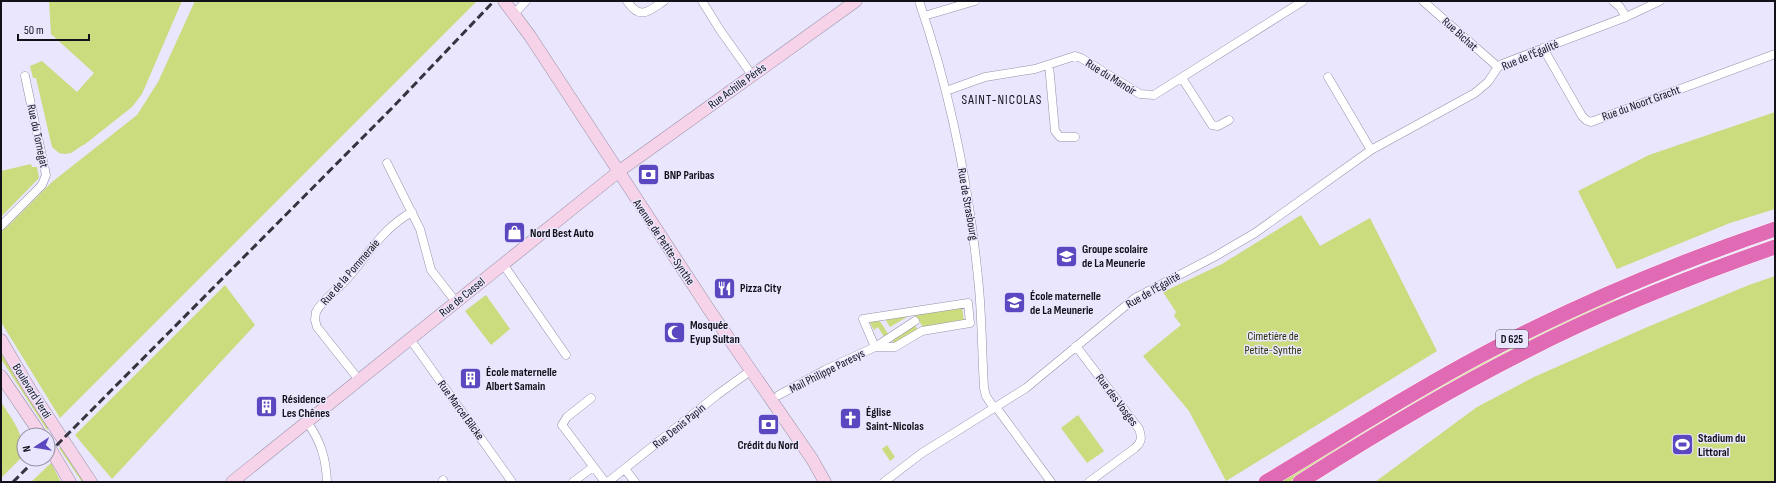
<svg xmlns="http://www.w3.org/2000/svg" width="1776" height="483" font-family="'Sofia Sans Condensed',sans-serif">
<rect width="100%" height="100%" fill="#e9e6fe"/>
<path fill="#cadc7d" d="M49,1H182L142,94L132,107L84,145H83L71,153L65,154L59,153L52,147L36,78H33L30,66L42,61L77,92L94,73L51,34Z
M195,1H477L60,418L1,322V230L7,227L52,182L137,115L158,82Z
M1775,112V209L1730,223L1617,269L1578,191L1649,155Z
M31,164L32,167H37L39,178L1,217V171Z
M1301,215L1320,246L1370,218L1437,351L1226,481L1189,411L1143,356L1181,325L1174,316L1176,312L1163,292L1222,264Z
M1775,276V482H1375L1477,407L1534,377L1645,328L1749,285Z
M225,285L255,325L112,479L75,435Z
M486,295L510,329L491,345L465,311Z
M1614,297L1616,301L1333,454L1289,482H1279L1449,378Z
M962,307L964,321L923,327L914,314Z
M907,316V317L890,327L885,319Z
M879,320L889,335L884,337L878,327L874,330L869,321Z
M914,324L918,330L895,344L891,339Z
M1,350L49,428L47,430L1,359Z
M1,402C12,419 24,434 24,455L1,478Z
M1078,415L1104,451L1087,463L1061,428Z
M887,445L895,457L890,461L882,449Z
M61,447L85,482H82L59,448Z
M51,463L61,482H31Z"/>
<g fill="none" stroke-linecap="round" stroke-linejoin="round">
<defs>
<path id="street" d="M627,1C640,21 649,11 664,1
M702,1L720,30L752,75
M919,1C951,94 970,191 979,288C982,321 982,355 984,388L986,396L994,408
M1423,1L1498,67
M1613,1L1620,7L1626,17
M514,14L526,1
M924,16L975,1
M1543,48L1582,116L1586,120L1591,122L1775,54
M1049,65L1055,131L1060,137H1075
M1328,77L1371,150
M1182,78L1212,125L1218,126L1229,120
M946,91L985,77L1035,69L1075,56L1081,58L1140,94L1154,95L1303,1
M387,163L420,229L431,270L456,302
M1,226L42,185L46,175L25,76
M503,264L566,355
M968,303L970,323L922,331L895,347H875L863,319Z
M410,339L512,482
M1076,346L1139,429C1142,437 1142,442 1135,448L1089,482
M359,380L317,327L315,320L316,312C322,300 336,291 345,281C369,255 380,230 412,212
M779,395L825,370L875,347L915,321
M591,398L567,417L562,425L605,482
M996,407L1051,482
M307,422C321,441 326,459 327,482
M625,469L635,482
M443,480L444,482
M573,482L593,467
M608,482L717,395L750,371
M884,482L922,453L1026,388L1135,298L1214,257L1255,233L1371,150L1475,93L1488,82L1498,67L1502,64L1626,17L1660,1"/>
<path id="secondary" d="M504,1L530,36L710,311L812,459L825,482
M1,340L31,391L91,482
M1,376L41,435
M48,445L70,482
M232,482L618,172L856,1"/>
<path id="highway" d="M1266,482C1337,440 1405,396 1478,357C1573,306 1673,264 1775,229
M1300,482C1372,436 1445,392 1522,353C1603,311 1689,277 1775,247"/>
</defs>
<use href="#street" stroke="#9491a8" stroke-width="9"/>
<use href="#secondary" stroke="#9491a8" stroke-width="13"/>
<use href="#highway" stroke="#fff" stroke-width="16"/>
<use href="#street" stroke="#fff" stroke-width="8"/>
<use href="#secondary" stroke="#f6d3e8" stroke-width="12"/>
<use href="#highway" stroke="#e06bb4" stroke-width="15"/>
<path stroke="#34333e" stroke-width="3" stroke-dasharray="8 4" stroke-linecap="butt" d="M48,454L394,106L494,1
M13,482L36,459"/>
</g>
<defs>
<symbol id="bank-square" viewBox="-11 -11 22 22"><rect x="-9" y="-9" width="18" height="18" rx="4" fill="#5b48c0" stroke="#e9e6fe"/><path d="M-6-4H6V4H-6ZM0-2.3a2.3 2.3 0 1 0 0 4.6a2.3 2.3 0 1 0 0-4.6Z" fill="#fff"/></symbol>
<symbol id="shop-square" viewBox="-11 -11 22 22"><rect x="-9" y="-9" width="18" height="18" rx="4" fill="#5b48c0" stroke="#e9e6fe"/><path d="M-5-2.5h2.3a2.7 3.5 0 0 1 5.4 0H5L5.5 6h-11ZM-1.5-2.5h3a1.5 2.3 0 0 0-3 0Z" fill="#fff"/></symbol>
<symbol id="school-square" viewBox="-11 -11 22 22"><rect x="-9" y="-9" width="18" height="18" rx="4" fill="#5b48c0" stroke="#e9e6fe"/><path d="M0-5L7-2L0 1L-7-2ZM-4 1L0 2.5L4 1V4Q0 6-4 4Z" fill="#fff"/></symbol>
<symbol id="restaurant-square" viewBox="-11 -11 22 22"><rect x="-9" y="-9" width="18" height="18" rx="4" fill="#5b48c0" stroke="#e9e6fe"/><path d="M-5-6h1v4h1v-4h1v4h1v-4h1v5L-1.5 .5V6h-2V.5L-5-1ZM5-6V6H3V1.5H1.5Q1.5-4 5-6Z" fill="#fff"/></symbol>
<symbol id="mosque-square" viewBox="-11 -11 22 22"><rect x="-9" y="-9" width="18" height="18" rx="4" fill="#5b48c0" stroke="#e9e6fe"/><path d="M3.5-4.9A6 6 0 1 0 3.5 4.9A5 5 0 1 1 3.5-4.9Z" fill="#fff"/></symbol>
<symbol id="building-square" viewBox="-11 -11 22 22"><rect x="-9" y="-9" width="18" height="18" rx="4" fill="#5b48c0" stroke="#e9e6fe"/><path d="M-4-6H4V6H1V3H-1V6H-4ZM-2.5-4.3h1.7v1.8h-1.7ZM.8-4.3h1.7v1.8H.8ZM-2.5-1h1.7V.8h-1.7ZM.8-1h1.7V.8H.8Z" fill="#fff"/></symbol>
<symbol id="church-square" viewBox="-11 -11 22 22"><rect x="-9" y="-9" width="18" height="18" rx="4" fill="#5b48c0" stroke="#e9e6fe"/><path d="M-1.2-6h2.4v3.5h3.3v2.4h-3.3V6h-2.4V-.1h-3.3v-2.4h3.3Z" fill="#fff"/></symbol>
<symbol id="stadium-square" viewBox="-11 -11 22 22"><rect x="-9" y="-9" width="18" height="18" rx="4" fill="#5b48c0" stroke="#e9e6fe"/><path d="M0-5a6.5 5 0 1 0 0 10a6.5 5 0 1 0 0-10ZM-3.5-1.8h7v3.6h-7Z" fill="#fff"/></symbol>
</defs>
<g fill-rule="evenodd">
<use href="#bank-square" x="636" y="162" width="25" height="25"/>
<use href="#shop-square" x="502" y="220" width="25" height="25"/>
<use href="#school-square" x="1054" y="244" width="25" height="25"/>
<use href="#restaurant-square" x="712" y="276" width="25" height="25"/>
<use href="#school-square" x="1002" y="290" width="25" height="25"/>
<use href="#mosque-square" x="662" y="320" width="25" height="25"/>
<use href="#building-square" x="458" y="366" width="25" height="25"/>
<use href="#building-square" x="254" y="394" width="25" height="25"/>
<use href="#church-square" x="838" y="406" width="25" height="25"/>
<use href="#bank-square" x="756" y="412" width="25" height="25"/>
<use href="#stadium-square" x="1670" y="432" width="25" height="25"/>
</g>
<g text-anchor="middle" stroke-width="3" stroke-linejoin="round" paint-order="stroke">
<rect fill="#e9e6fe" stroke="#53525e" stroke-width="1" x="1496" y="330" width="32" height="18" rx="3"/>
<g font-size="11" font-weight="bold" fill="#13121a">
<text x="1512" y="343">D 625</text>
</g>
<g font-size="12" fill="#13121a" stroke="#e9e6fe">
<text transform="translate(1460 34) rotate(42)" y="4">Rue Bichat</text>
<text transform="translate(1530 55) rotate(-23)" y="4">Rue de l'Égalité</text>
<text transform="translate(1111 77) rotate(32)" y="4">Rue du Manoir</text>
<text transform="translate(737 86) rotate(-36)" y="4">Rue Achille Pérès</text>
<text transform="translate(1641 103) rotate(-20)" y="4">Rue du Noort Gracht</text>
<text transform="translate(38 136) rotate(78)" y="4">Rue du Tornegat</text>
<text transform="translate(968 204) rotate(80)" y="4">Rue de Strasbourg</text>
<text transform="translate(664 242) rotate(56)" y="4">Avenue de Petite-Synthe</text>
<text transform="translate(350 272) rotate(-49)" y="4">Rue de la Pommeraie</text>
<text transform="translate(1153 290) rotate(-30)" y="4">Rue de l'Égalité</text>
<text transform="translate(462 297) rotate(-39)" y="4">Rue de Cassel</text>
<text transform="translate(827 371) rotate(-27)" y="4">Mail Philippe Paresys</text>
<text transform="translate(32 391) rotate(58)" y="4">Boulevard Verdi</text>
<text transform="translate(1117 400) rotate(53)" y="4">Rue des Vosges</text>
<text transform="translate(461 410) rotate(54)" y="4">Rue Marcel Bilcke</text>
<text transform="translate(679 426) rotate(-39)" y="4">Rue Denis Papin</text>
</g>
<g font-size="12" font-weight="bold" fill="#13121a" stroke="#e9e6fe" text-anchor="start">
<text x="664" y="179">BNP Paribas</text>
<text x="530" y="237">Nord Best Auto</text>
<text x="1082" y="253">Groupe scolaire<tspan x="1082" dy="14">de La Meunerie</tspan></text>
<text x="740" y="292">Pizza City</text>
<text x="1030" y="300">École maternelle<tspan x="1030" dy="14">de La Meunerie</tspan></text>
<text x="690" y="329">Mosquée<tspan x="690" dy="14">Eyup Sultan</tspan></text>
<text x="486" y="376">École maternelle<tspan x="486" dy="14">Albert Samain</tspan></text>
<text x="282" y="403">Résidence<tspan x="282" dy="14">Les Chênes</tspan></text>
<text x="866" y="416">Église<tspan x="866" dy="14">Saint-Nicolas</tspan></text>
<text x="1698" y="442">Stadium du<tspan x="1698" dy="14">Littoral</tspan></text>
<text x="768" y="449" text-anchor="middle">Crédit du Nord</text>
</g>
<g font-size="12" fill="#2a3105" stroke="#e9e6fe">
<text x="1273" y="340">Cimetière de<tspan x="1273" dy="14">Petite-Synthe</tspan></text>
</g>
<g font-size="13" letter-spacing="1" fill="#13121a" stroke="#e9e6fe">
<text x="1002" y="104">SAINT-NICOLAS</text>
</g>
</g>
<rect width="1776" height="483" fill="none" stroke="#13121a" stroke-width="4"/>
<g transform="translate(36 447) rotate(258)"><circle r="19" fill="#e9e6fe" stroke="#9391a3"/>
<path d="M0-3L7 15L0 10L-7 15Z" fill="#5b48c0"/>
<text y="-6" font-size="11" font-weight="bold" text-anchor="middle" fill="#13121a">N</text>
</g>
<path d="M18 34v6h71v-6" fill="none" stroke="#13121a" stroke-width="2"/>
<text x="24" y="34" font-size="12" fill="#13121a" stroke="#e9e6fe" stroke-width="3" paint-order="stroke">50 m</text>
</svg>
